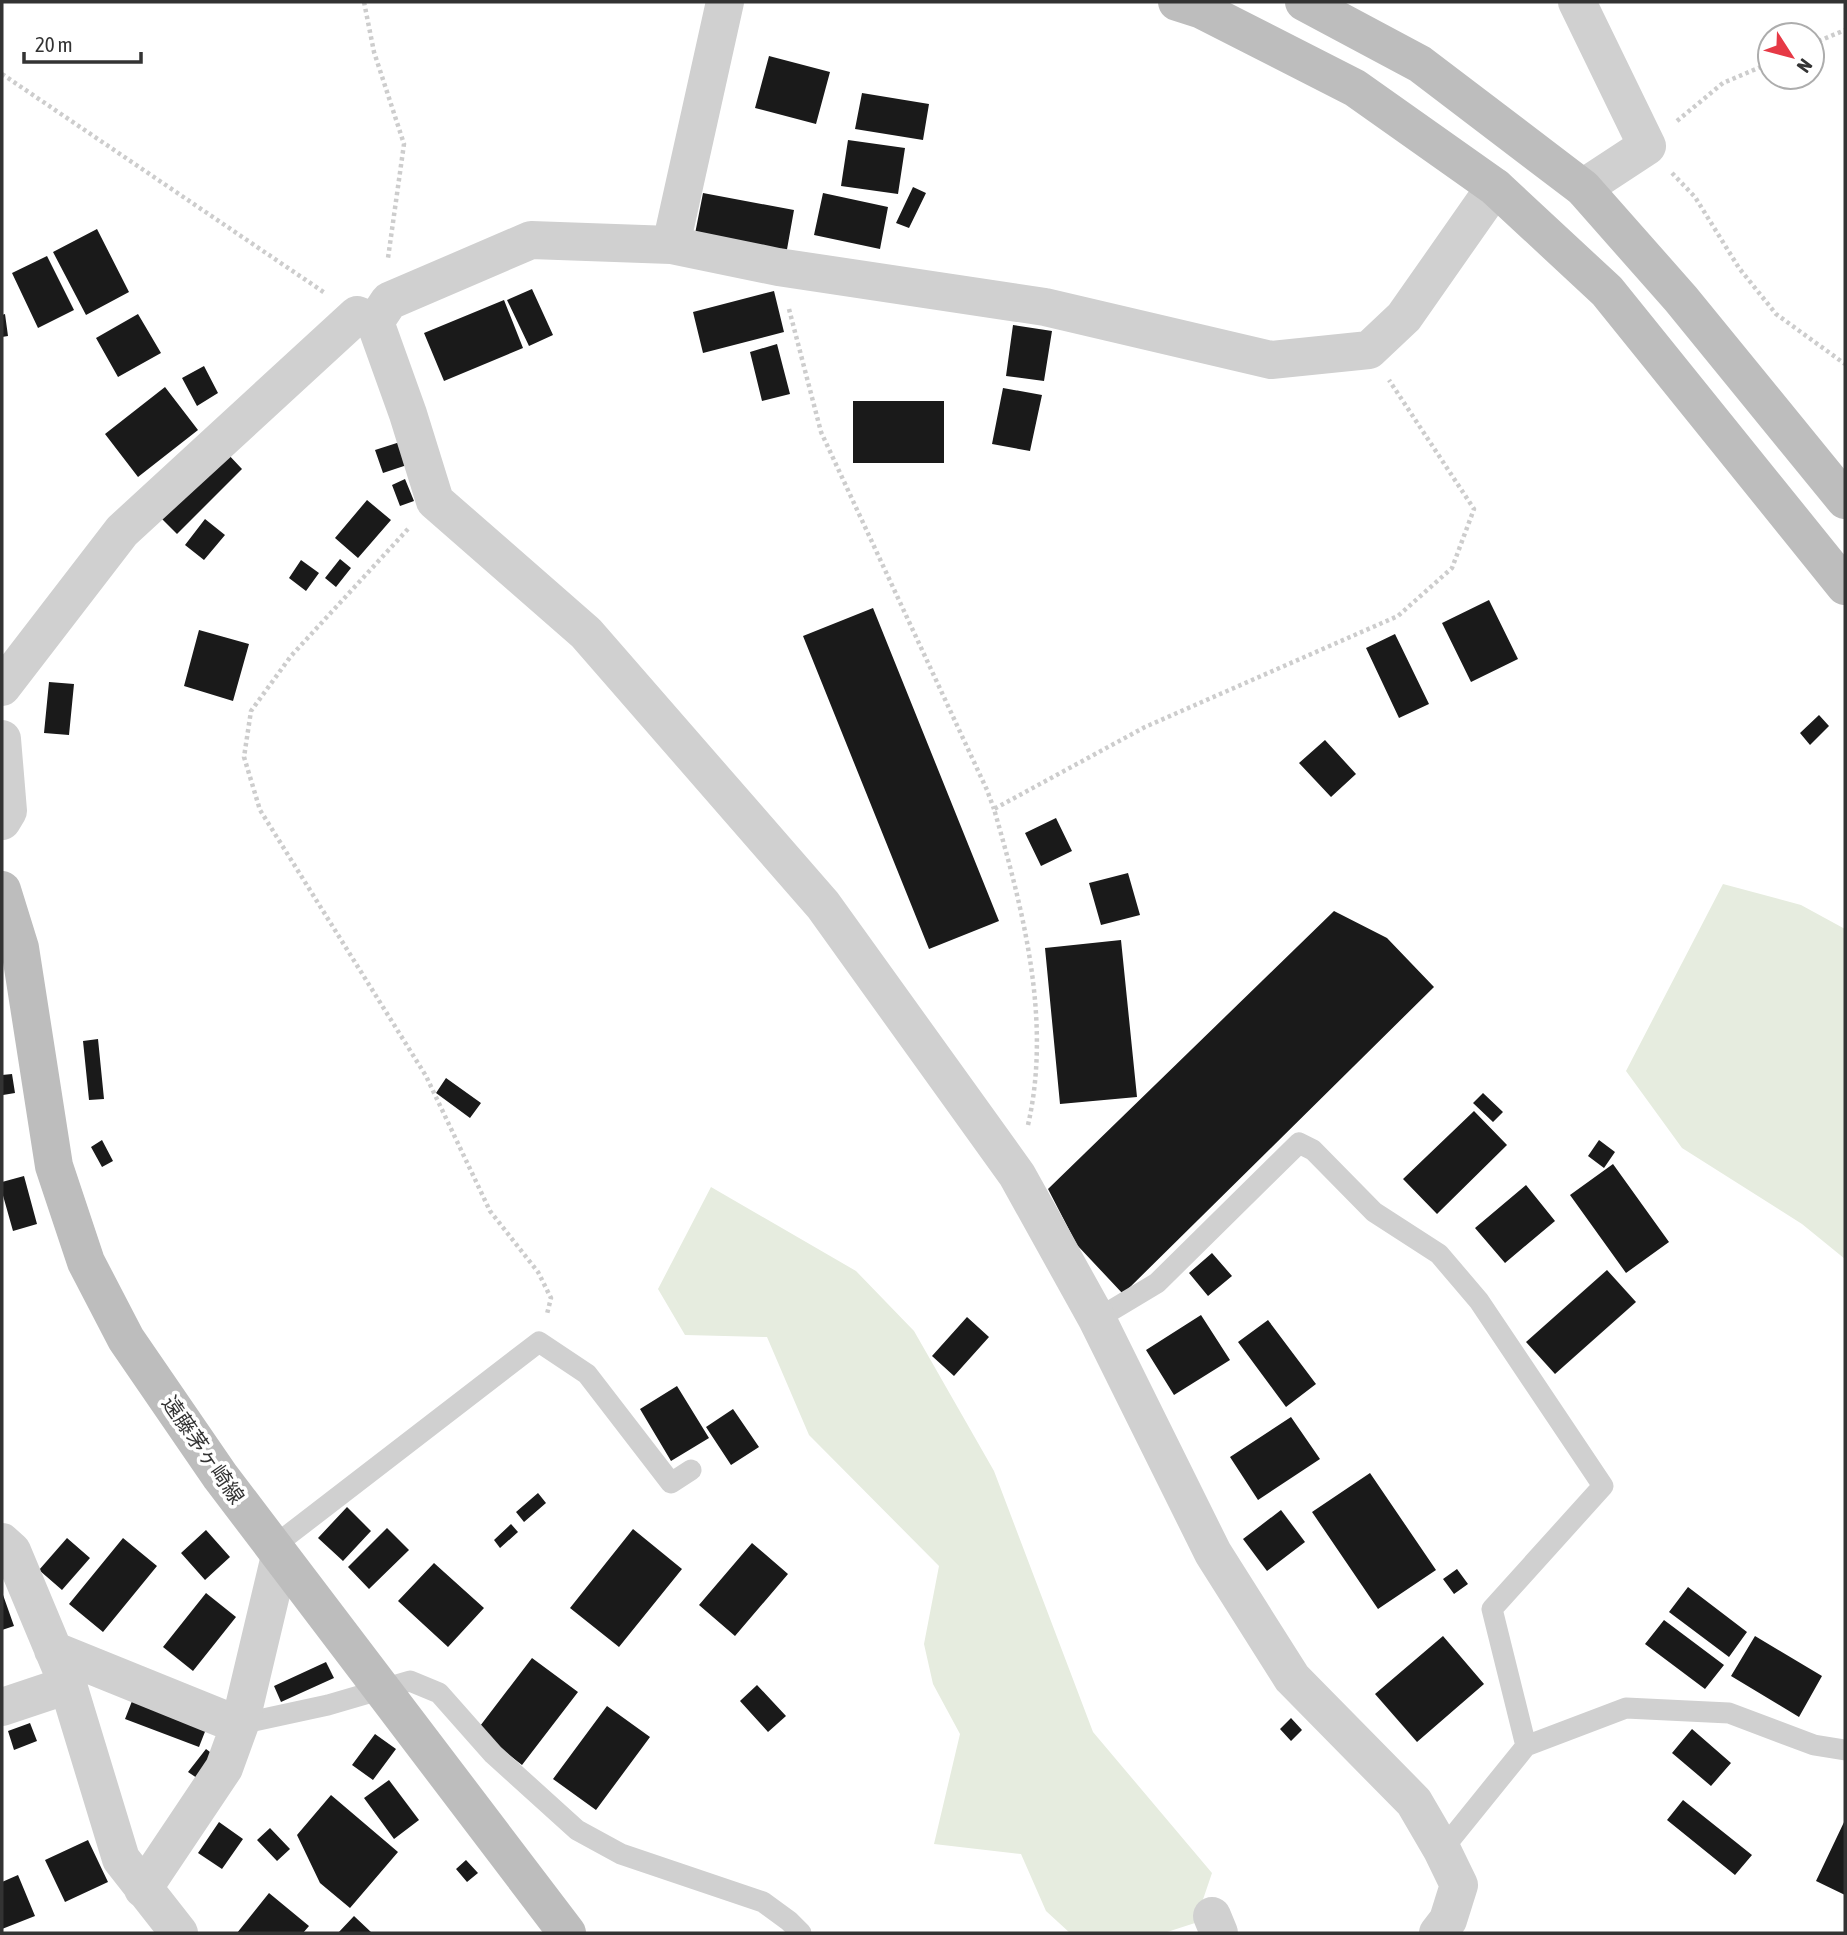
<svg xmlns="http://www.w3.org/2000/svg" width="1847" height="1935" font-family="'Asap Condensed','Noto Sans JP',sans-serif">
<rect width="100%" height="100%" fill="#fff"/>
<path fill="#e6ecdf" d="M1723,884L1801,905L1845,929V1259L1802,1224L1682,1148L1626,1071Z
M711,1187L856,1271L914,1331L994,1471L1093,1732L1212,1873L1195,1923L1164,1933H1070L1046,1911L1021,1854L934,1844L960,1734L933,1684L924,1644L939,1566L809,1435L767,1337L685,1335L658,1289Z"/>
<path fill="#1a1a1a" d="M769,56L830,72L816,124L755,108Z
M862,93L929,104L923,140L855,129Z
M848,140L905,148L898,194L841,186Z
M913,187L926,193L909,228L896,223Z
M703,193L794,210L786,255L694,239Z
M823,193L888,207L880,249L814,235Z
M97,229L129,292L86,315L53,252Z
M47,256L74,310L38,328L12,273Z
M532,289L553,335L529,346L507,300Z
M774,291L784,332L703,353L693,312Z
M504,300L523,348L444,381L424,333Z
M5,314L8,336L2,337V315Z
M138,314L161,353L118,377L96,338Z
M1013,325L1052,331L1044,381L1006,376Z
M777,344L790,394L762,401L750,352Z
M204,366L218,393L197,406L182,378Z
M165,387L198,430L138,477L105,434Z
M1003,388L1042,395L1030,451L992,444Z
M853,401H944V463H853Z
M400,442L407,465L383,473L375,450Z
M226,452L242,469L177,534L161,518Z
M405,479L414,501L400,506L392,485Z
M367,500L391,520L358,558L335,538Z
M205,519L225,535L204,560L185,545Z
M340,559L351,568L336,587L325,578Z
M301,560L319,573L306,591L289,578Z
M1489,600L1518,659L1471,682L1442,623Z
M873,608L999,921L929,949L803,636Z
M199,630L249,644L233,701L184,686Z
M1395,634L1429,704L1399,718L1366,648Z
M49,682L74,684L69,735L44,733Z
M1819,715L1829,726L1810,745L1800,733Z
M1325,740L1356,774L1331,797L1299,763Z
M1056,818L1072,851L1041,866L1025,833Z
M1128,873L1140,915L1101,925L1089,883Z
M1334,911L1387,938L1434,987L1123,1294L1077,1245L1048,1189Z
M1121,940L1137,1097L1060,1104L1045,948Z
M98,1039L104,1099L89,1100L83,1041Z
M12,1074L15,1093L3,1095L2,1075Z
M446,1078L481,1103L470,1118L436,1093Z
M1483,1093L1503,1112L1493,1122L1473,1103Z
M1474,1111L1507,1145L1437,1214L1403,1179Z
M102,1140L113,1161L102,1167L91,1147Z
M1599,1140L1615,1152L1604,1168L1588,1156Z
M1613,1164L1669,1242L1626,1273L1570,1195Z
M24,1176L37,1224L13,1231L2,1192V1182Z
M1526,1185L1555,1221L1505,1263L1475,1228Z
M1212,1253L1232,1276L1208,1296L1189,1273Z
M1607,1270L1636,1302L1555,1374L1526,1342Z
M1201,1315L1230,1360L1174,1395L1146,1350Z
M967,1317L989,1337L954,1376L932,1356Z
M1268,1320L1316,1384L1286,1407L1238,1342Z
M677,1386L709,1438L671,1461L640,1409Z
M733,1409L759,1447L731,1465L706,1427Z
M1291,1417L1320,1459L1258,1500L1230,1457Z
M1370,1473L1436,1570L1378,1609L1312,1512Z
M538,1493L546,1503L524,1522L516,1512Z
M347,1507L371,1531L343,1561L318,1538Z
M1281,1510L1305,1542L1267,1571L1243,1539Z
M511,1524L518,1532L500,1548L494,1540Z
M387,1528L409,1550L369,1589L348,1567Z
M633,1529L682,1569L619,1647L570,1608Z
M206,1530L230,1557L205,1580L181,1553Z
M67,1538L90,1558L62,1590L39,1570Z
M123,1538L157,1566L103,1632L69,1604Z
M752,1543L788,1574L735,1636L699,1605Z
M434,1563L484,1608L448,1647L398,1601Z
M1457,1569L1468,1584L1454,1594L1443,1579Z
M1688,1587L1747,1632L1729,1657L1669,1612Z
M2,1592L14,1626L2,1630Z
M206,1593L236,1617L193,1671L163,1647Z
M1664,1620L1724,1665L1705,1689L1645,1644Z
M1443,1636L1484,1684L1417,1742L1375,1694Z
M1755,1636L1822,1676L1799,1717L1731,1676Z
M532,1658L578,1692L522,1765L477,1730Z
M326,1662L334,1678L281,1702L274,1686Z
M757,1685L786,1716L768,1732L740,1701Z
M134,1696L208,1724L199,1747L125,1719Z
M607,1706L650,1737L596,1810L553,1779Z
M1291,1718L1302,1730L1291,1741L1280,1729Z
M30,1723L37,1741L14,1750L8,1731Z
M1692,1729L1731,1763L1711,1786L1672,1753Z
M375,1734L396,1749L373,1780L352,1765Z
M206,1749L214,1755L197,1778L188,1772Z
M389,1780L419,1820L394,1839L364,1798Z
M331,1795L398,1852L350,1908L320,1883L297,1835Z
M1683,1800L1752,1855L1735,1875L1667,1820Z
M1845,1820V1895L1816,1881Z
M219,1822L243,1839L222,1869L198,1853Z
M270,1828L290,1849L277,1861L257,1840Z
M88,1840L108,1882L65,1902L45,1860Z
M466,1860L478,1873L467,1882L456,1869Z
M18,1875L35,1916L2,1929V1882Z
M269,1893L309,1926L303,1933H237Z
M354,1916L372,1933H338Z"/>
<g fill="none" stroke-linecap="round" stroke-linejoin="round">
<path stroke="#cdcdcd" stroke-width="4.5" stroke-dasharray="3.5 3.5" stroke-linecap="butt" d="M364,2L374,52L404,144L388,258
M1812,44L1845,30
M2,74L325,293
M1677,121L1723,83L1770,63
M1672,173L1695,197L1739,268L1776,314L1845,364
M789,309L821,432L987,790L994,809
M408,529L291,656L251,711L244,757L260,810L426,1076L490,1211L538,1272L551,1298L547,1314
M1028,1125C1052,1020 1023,910 994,809L1145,727L1398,616L1452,568L1474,509L1389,380"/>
<path stroke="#d0d0d0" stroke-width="21" d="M1097,1319L1157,1283L1299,1143L1313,1150L1374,1212L1439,1254L1479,1301L1603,1486L1492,1609L1526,1746
M274,1546L539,1342L587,1374L671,1483L691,1470
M240,1724L328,1705L410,1681L439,1693L493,1754L577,1830L621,1854L763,1902L789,1921L801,1933
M1442,1850L1526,1746L1626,1708L1729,1713L1814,1745L1845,1750"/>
<path stroke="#d0d0d0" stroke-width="38" d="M1577,2L1647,146L1583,188
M671,245L725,2
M375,322L389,301L531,240L671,245L778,267L1045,307L1271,360L1369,350L1404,317L1495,187
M2,687L122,531L357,315L375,322L408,414L435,501L586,633L823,905L1017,1175L1097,1319L1213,1553L1292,1678L1414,1802L1442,1850L1459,1885L1448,1920L1438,1933
M2,739L8,811L2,821
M2,1542L12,1551L68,1685L121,1859L179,1933
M53,1650L221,1718L240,1724
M2,1707L68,1685
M143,1889L224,1768L240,1724L280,1556
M1212,1916L1219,1933"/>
<path stroke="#bdbdbd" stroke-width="38" d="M1177,2L1202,10L1355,88L1495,187L1607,291L1845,586
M1304,2L1420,64L1583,188L1681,299L1845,500
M2,890L20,948L54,1166L86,1262L126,1339L220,1476L567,1933"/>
</g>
<g text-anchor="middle" stroke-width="7" stroke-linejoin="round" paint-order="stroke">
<g font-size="21" fill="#333" stroke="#fff">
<text transform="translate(203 1450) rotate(55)" y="7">遠藤茅ヶ崎線</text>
</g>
</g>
<rect width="1847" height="1935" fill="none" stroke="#333333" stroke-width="7"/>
<g transform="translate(1791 56) rotate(126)"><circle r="33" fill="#ffffff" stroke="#adadad" stroke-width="2"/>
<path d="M0-5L12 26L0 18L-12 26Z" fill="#e63946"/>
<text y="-10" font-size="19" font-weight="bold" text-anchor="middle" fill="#333333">N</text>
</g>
<path d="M24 52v10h117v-10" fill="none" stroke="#333333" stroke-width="3.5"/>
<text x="35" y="52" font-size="21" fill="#333333" stroke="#ffffff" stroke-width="5" paint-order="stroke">20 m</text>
</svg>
